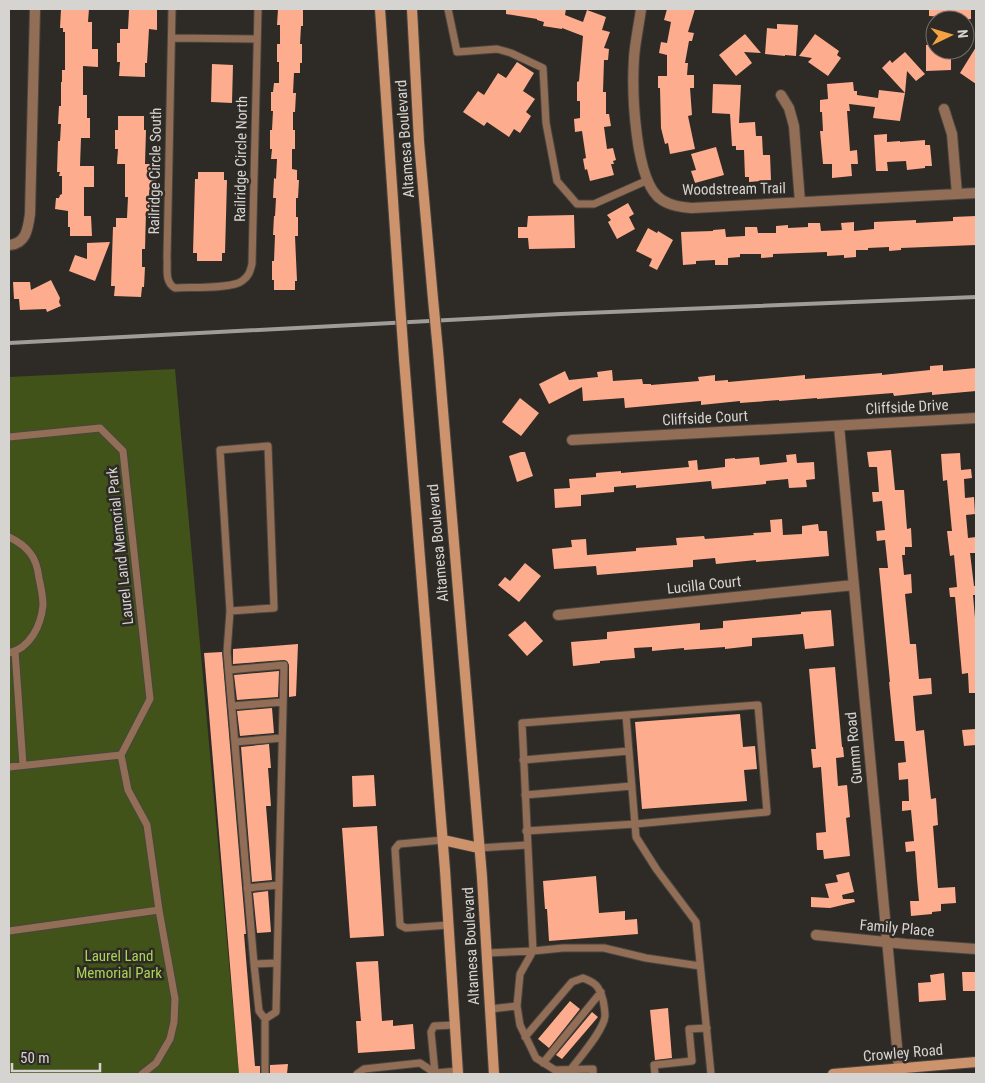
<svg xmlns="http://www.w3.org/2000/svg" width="985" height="1083" font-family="'Roboto Condensed',sans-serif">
<rect width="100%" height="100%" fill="#2e2a26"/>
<path fill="#415319" d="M175,369L239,1074H9V377Z"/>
<path fill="#fdad8d" d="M61,9H89L88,22H92V49H98V67L83,66V95H87V118H90V138H81L80,166H94V187H84V216H91L92,236H70V227H68V211L55,209L56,198H59L60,195L62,194V176H59L60,172H57L58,141H60L61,124H58L59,106H61V82H62V70H65V32H63V28H60Z
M131,9H155L157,10V30L149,29L147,63H145V77L119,76L120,62H117V43H120V29H128L129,10H131Z
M278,9H303V26H301L300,44H302V63H300V73H294L293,93H296L295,112H293V130H295V149H292V169L297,170V180H299L298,198H296V217H298V236H295L297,281H295V290H274V280H272V261H274L275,235H273L274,216H275L276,198H273L274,178L276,179L277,159H271L272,149H270V130H272L273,111H271V92H273L274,83H279V62H277V44H280V25H277Z
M506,9H566L565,15L583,22L587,10L606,17L602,30L610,32L604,48L609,49L608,60H604L603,92H606V114H609L611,126L604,127L607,149L613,148L616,160L613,161L614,164H611L614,175L590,181L587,169L585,170L583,159L586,158L582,131L575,132L574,119L580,118V101H577V82L579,81L583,36L562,28V29L543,26L544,22L537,20V19L506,14Z
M667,9H695L688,32L694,33L692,41H689L685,63H688L687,75H694V88H690L692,115L688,116L695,149L670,154L668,143L665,144L661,128L660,88H658V76H667V55L659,53L661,42L667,43L671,22L664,20Z
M929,9H971V19L958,20V18L929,16Z
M777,24L798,25L796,56L785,55V56L765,54L767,28L777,29Z
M745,34L761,53L744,52L752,63L736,76L719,55Z
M815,34L839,51L837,55L841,58L828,76L808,62L812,58L799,56Z
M935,44V50H951V70L926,71V45Z
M976,47V84L960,73Z
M905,52L925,74L916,81L907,71L905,93L882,68L890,60L892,63Z
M517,62L534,73L523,91L535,99L526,112L531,116L520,133L514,129L509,137L487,122L484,126L463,112L478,91L484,95L498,73L506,78Z
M212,64L233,65L232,103L211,102Z
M853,82L854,91H857V95L878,98L879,90L905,93L900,121L873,118L875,107L849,104L850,111H847L850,151L857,150L858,164H851L852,176L832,178V164H823L820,131H823L822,112H820V100L828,99L827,84Z
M713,84L741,85L739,123L755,122L756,136H762L763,155H770L771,180L749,182V177H745L744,150H736V146H732L730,114L712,113Z
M118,116H144V130H146L145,164H154V178H156V197L153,198V212H146L145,249H142V267H145L144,287H142L141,297L114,296L115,286H111L113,227H116V218H127L128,197H125V164H117L118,149H115V130H118Z
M887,134V142L900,141V142L925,140V145H930L932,166H925V168L907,170L906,161L887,162L888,171H876L874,135Z
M716,147L724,175L695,183L691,171L696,170L691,154Z
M198,172H224V180H227L225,253H222V261H197V253H193L195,179H198Z
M628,203L634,214L629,217L635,229L617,239L608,222L611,220L607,215Z
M574,215L575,248L529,249L528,238H518V227H527L528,216Z
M976,216V245L901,248V250L889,251V247L868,248V250H856V257L844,258V255L827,256V252L773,254V257L761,258V254H740V257L728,258V265H715V260L696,261V264L683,265L681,232L713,231V230L725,229L726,237L745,236V227H757L758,233H776V226L788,225V228L808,227V223H820L821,231L842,230L841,223L854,222V231L874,229V222L916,220V223L953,221V217Z
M648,228L657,233L658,231L673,240L657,270L649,266L652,259L636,251Z
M110,242L95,281L69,271L75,255L87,259V243Z
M51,280L60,298L59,302L61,306L47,312L46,309L20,310L19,299H14L13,282H30L31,290Z
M943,365V371L976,368V391L932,395V392L894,396L893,393L817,399V398L779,401V400L740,403V401L701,405V401L625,408L624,398L583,401L582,387L549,404L539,384L565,371L569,380L598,377L597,372L612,370L613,381L642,379L643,384H651V385L699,381L698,377L715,375V381L728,380V382L805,375V379L882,373V375L930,370V366Z
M520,398L539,413L521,436L502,422Z
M891,450L895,490H904L907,529L911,528L912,547H905V555H902L904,575L911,574L912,593L905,594L910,644H916L919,679L931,678L932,694L913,696L916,731L924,730L931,799L936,798L938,825L933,826L938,888L955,887L956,903L941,904V911L932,912V914L911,916L910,901H919L917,879L915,851L906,852L905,842L914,841L911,810L902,811V801H909L908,779L899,780L898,763L906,762L904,741H895L889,682H890L879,568H888L885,540L877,541L876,531L885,530L882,501L873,502L872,492H879L877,467H869L867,452Z
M521,452H525L533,476L517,482L509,456Z
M960,453L961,470L971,469L972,478L964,479L965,498L974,497L975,514L966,515L968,538L976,537V553H970L974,586H976V595H973L976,629V693H969L968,673L962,674L955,597H950L949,588L957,587L954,555L950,556L947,531H952L947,480L943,481L941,454Z
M796,454L797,463L814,462L815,479L806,480L807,487L789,488L788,479L766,481V484L712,489L711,481L636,488V485L614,487V492L581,495V506L555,508L554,489L570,488L569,479L596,477V473L621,471V473L689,467L688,461L697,460L698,470L725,467V459L735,458V459L759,457L760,465L787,462L786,455Z
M782,519L783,535L802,534V526L818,524L819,531H827L829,556L756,562V560L716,564L715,558L693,560V567L597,575L596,566L554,569L552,549L572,547L571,540L586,539L587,555L636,551V548L677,545L676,538L704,536L705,539L754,535L753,533L771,532L770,520Z
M525,563L541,576L519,602L498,585L505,577L510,581Z
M831,610L834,646L805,649L803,634L752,638V646L725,649V647L684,650V648L652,651V647L634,648L635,658L600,661V663L573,666L571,642L607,639V632L700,623V630L723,628V621L801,614V612Z
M525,621L543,641L527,656L508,635Z
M298,644L296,696L289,697V665L287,661L284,660L233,664V649Z
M222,652L246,934H244L255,1066H260V1074H239L204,653Z
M835,667L842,747H843L844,757L836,758L838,786L847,785L850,817L846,818L850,856L824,859L823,850H817L816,833L826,832L821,767L813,768L811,749H816L809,669Z
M279,671L278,697L237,700L234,675Z
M272,708L274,733L240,736L237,711Z
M740,714L743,747L755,746L757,769L744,770L747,801L642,809L635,722Z
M976,729V745L964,746L962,730Z
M269,744L271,768H268L271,806H266L272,880L252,882L241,747Z
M374,775L376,806L353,807L352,776Z
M377,826L384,936L350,938L342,828Z
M849,872L854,892L842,895L843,899H854L855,902L830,908L811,907V897L829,898L825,884L838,882L836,875Z
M596,876L599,913L625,911V920L637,919L638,934L549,941L547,909H545L543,881Z
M268,891L271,932L257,933L253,893Z
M378,961L382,1021L393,1020V1026L413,1024L415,1049L358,1053L356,1021H361L356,962Z
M962,972H976V991H963Z
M944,973L946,1000L919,1002L918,983L931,982L930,975Z
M570,1001L580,1009L549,1048L538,1039Z
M668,1008L672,1058L655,1060L650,1010Z
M592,1012L598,1017L562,1059L556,1055Z
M288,1064L287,1074H270V1065Z"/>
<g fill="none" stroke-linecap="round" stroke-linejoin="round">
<defs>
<path id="service" d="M172,9L167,258C168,268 164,282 175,288C190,287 232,289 242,281C249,276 250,272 252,264L258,9
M448,9L457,52L497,49L511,53L543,68L546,123L557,181L577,204H594L648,180
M172,38L257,39
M9,437L100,428L123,451L150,699L121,755L128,790L147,825L159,910L175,999L174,1022L170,1039L156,1063L142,1074
M9,537C17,541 25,546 30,553C36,560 38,570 39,578C41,587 43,597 43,605C41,626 30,648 9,653
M230,611L274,608L268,446L220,450L230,611L227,652L254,964L259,1011L265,1019V1074
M15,651L23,765
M229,670L284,665L276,1012L265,1019
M232,706L283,702
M235,742L282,738
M523,760L629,751
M9,767L121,755
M525,795L632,786
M526,831L635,824L767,812L758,705L626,715
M443,840L399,844L395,849L400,925L406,928L449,925
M479,848L527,845
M247,888L279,885
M9,931L159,910
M487,953L533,951L563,948H604L646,958L700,966
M254,964L277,963
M490,1009L517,1006
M455,1025L434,1026L431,1032L435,1073L458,1071
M525,1037L572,982L583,978C596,983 599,986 603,1000C604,1005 605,1011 605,1016C604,1030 580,1057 571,1069
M543,1063L601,992
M357,1074L364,1069L420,1063L435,1073L434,1074
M593,1074V1069L555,1070L536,1058L520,1025L517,1006L520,974L533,951L522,723L626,715L636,837L657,870L696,922L711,1074
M655,1074L654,1065L692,1061L689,1029L707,1028"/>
<path id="minor" d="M641,9C639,25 635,42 634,58C632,89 634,183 662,200C671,206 682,207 692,208L976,193
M781,95L789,108L794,126L800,202
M944,109L952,134L957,194
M9,245C26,244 28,229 30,214L35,9
M839,426L899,1068
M572,440L976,418
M558,615L854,585
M816,935L906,944L976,949"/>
<path id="secondary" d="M380,9L400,304
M412,9L419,142L433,299
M438,351L482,877L494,1074
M404,359L445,870L458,1074
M443,840L479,848
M833,1074L976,1062"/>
</defs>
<use href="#service" stroke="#494541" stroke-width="9"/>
<use href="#minor" stroke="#494541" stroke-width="12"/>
<use href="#secondary" stroke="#494541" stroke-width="12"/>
<use href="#service" stroke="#926e56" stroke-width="7"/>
<use href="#minor" stroke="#926e56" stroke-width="10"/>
<use href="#secondary" stroke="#cd936c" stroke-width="10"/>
<path stroke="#9f9c99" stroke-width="4" d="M9,343L561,314L976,297"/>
<defs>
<path id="secondary-bridge" d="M433,299L438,351
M400,304L404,359"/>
</defs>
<use href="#secondary-bridge" stroke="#494541" stroke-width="12" stroke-linecap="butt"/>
<use href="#secondary-bridge" stroke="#cd936c" stroke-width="10"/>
</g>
<g text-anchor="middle" stroke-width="5" stroke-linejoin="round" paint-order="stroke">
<g font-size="15" fill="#d6d4d1" stroke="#2e2a26">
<text transform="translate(405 139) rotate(-94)" y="5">Altamesa Boulevard</text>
<text transform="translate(241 159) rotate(-89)" y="5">Railridge Circle North</text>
<text transform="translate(155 171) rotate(-89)" y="5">Railridge Circle South</text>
<text transform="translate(734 189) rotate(-1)" y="5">Woodstream Trail</text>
<text transform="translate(907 407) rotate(-3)" y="5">Cliffside Drive</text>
<text transform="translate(705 418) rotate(-3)" y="5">Cliffside Court</text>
<text transform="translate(438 543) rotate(-95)" y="5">Altamesa Boulevard</text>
<text transform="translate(120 546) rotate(-96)" y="5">Laurel Land Memorial Park</text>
<text transform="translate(704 585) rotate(-6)" y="5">Lucilla Court</text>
<text transform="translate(854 748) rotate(-95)" y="5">Gumm Road</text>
<text transform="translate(897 928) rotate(5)" y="5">Family Place</text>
<text transform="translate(471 946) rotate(-93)" y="5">Altamesa Boulevard</text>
<text transform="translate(903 1053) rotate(-5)" y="5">Crowley Road</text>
</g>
<g font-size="15" fill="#abd456" stroke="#2e2a26">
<text x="119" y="961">Laurel Land<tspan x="119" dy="17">Memorial Park</tspan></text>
</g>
</g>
<rect width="985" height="1083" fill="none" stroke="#d6d4d1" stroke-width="20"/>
<g transform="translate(950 35) rotate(85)"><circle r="24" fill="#2e2a26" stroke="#716e6a"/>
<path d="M0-4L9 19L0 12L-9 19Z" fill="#f4a344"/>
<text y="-8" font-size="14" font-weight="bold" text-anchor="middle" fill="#d6d4d1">N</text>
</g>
<path d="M12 1063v8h88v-8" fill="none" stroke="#d6d4d1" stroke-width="2.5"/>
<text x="20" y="1063" font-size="15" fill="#d6d4d1" stroke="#2e2a26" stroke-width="4" paint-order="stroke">50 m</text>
</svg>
